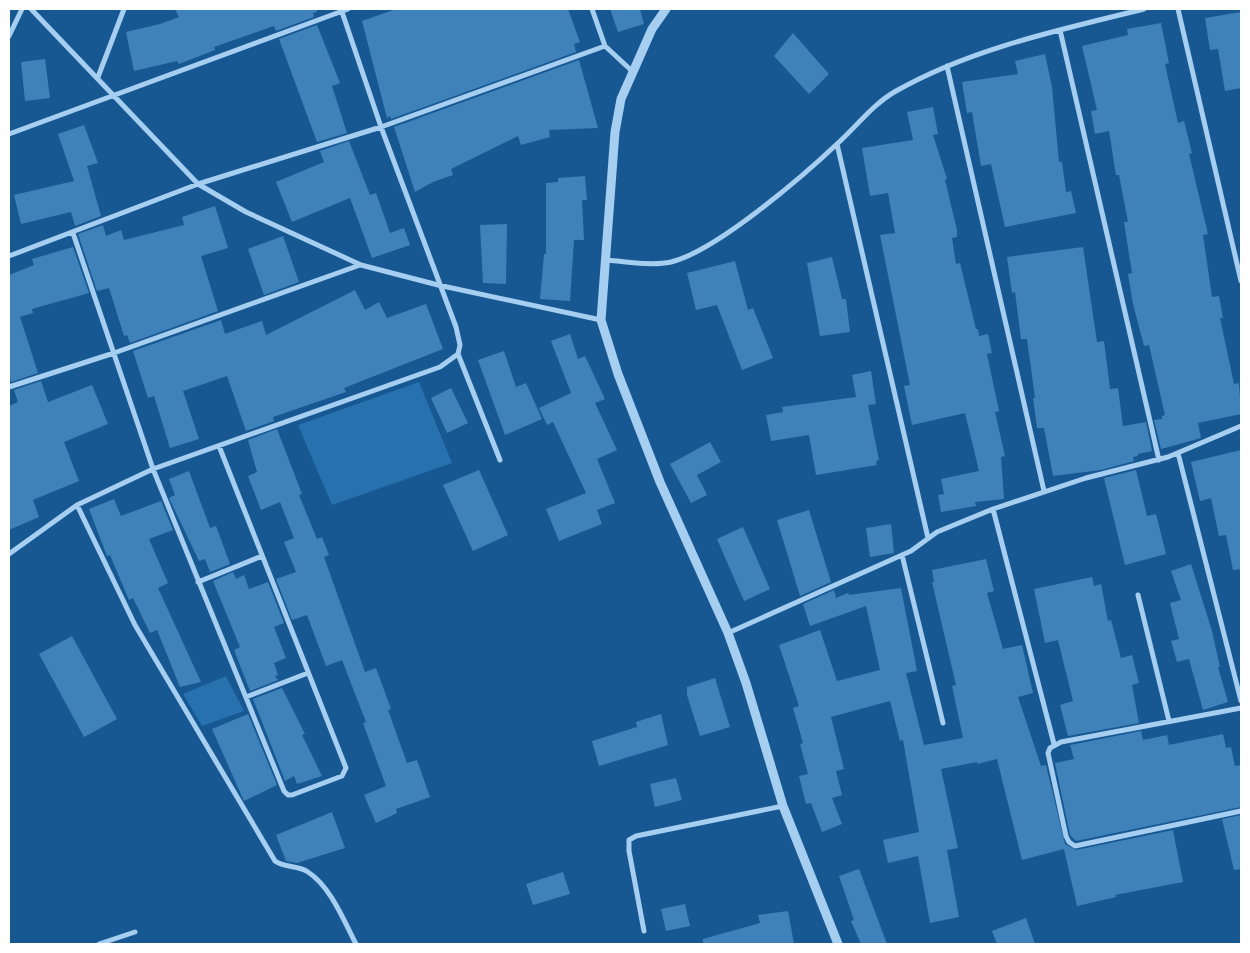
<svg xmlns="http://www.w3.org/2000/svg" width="1250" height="953" font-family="'DM Sans',sans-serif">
<rect width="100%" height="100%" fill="#175892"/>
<path fill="#2671ae" d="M419,382L452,463L332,505L298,425Z
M226,676L244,711L202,726L183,694Z"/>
<path fill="#3f82b9" d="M175,9H316L317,12L313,13L314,17L276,31L274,26L214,47L215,50L179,64L177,61L134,71L126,32L160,24L179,17Z
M396,9H568L580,42L574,44L576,52L391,119L390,116L387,118L362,21Z
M610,9H640L644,24L618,32Z
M1241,12V88L1225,91L1218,49L1210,50L1205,18Z
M1161,23L1169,63L1165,64L1178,123L1184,121L1192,153L1189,154L1208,234L1203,235L1212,297L1219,296L1223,318H1220L1234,384L1239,383L1241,414L1198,423L1201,438L1161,449L1154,420L1162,419V416L1165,415L1149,345L1144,346L1133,304L1128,274L1132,273L1124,222H1128L1119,175H1116L1109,131L1095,134L1091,111L1097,110L1082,46L1128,35L1127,29Z
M317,25L340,83L332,86L347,133L317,142L279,39Z
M793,33L829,74L809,94L774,56Z
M1045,54L1052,87L1059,162H1062L1066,192L1071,191L1076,213L1005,227L991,164L981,166L972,112L967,113L962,82L1018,74L1015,61Z
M45,59L50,98L25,101L21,62Z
M579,60L598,128L549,130L550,137L521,145L518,136L451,169L453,175L433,182L415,192L394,127Z
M933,107L938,134L933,135L947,179L945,180L957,230V237L952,238L956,264L960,263L976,329H978L979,336L988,334L992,353L987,354L999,411L995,412L1005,456L1001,457L1004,499L975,502L976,506L941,512L938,495L944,494L941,479L979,471L965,413L912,425L904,386L910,385L880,235L895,233L888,193L870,196L862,148L913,140L907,112Z
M84,125L98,163L87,166L101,216L75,226L71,212L21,224L14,195L74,181L58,134Z
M349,141L370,195L376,193L390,233L404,228L410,245L372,258L350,198L292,222L276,182L324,162L320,151Z
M585,176L587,200H582L584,240H574L570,301L540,299L544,254H546V183L558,182V178Z
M215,206L228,248L201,256L218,311L130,343L127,335L124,336L109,288L97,291L78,234L103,225L106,236L121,230L124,240L184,225L182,217Z
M507,224L506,284L483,283L480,225Z
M283,236L299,282L264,295L248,249Z
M73,247L89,293L32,309L33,313L20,317L38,373L11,382L9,375V275L34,265L32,259Z
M1083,247L1097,342L1104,341L1110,389L1118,388L1123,426L1146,422L1152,451L1138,454V456L1133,457L1134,461L1101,470L1053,476L1044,428H1037L1033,398H1035L1027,339H1021L1015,292L1012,293L1007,257Z
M832,257L842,299H846L850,332L820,336L807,263Z
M735,261L748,310L753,308L773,358L742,370L717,305L696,310L687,273Z
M355,290L365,310L379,302L387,318L426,304L443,349L344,388L346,392L273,417L274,421L246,431L227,376L183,391L199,439L170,448L154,396L148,398L133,351L221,320L225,334L262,321L266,335Z
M570,334L578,359L585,356L605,399L595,403L617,450L597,459L615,503L597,510L602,524L559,541L546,509L586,493L553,422L547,425L539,408L571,393L551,341Z
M504,351L516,387L526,383L542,419L505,435L478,360Z
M871,371L876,404L868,405L879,460L876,461L877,465L816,475L809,435L771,441L766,415L783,412L782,407L856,397L852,375Z
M41,381L48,402L92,385L108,424L64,442L79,481L33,500L39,517L9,530V406L18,402L14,390Z
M451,388L468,423L447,433L431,398Z
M277,429L302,494L299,495L317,539L322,537L329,555L324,557L365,672L376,668L391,709L388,710L407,763L417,760L430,797L396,809L397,813L376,823L364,795L386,786L363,723L366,722L342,660L326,666L307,615L292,620L276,579L296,572L284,542L294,538L280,502L261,510L248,476L257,472L248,440Z
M710,442L721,462L697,475L707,495L691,503L670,464Z
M1241,450V569L1233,570L1226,535L1219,536L1211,498L1200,501L1191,462Z
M479,470L508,535L473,551L443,485Z
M1136,470L1147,516L1156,514L1166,554L1125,565L1104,478Z
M189,471L210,528L216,526L230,564L210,572L205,559L199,561L169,498L175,495L169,479Z
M114,499L121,516L161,501L173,530L149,539L168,583L158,588L201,682L180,687L157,630L150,633L133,598L129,600L110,555L107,556L89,509Z
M809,510L831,582L800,596L777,520Z
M891,524L894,553L870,557L866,528Z
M743,527L770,589L744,601L717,539Z
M986,559L994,591L987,593L1003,649L1022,645L1033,693L1018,697L1041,766L1046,765L1065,844L1076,850L1173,830L1183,882L1115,895L1116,897L1077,906L1064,849L1022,860L997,759L977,764V762L941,769L958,848L947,850L959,917L930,923L918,856L888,863L883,840L919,832L903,740L900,741L890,701L831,717L844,769L836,771L842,795L832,798L842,824L822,832L811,803L806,804L799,776L808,774L800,744L803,743L793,708L799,706L779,645L820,630L837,681L880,670L866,606L810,626L803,604L834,590L836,598L848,593L849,595L901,588L917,671L906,673L924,745L963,738L952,686L956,685L932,582H934L932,570Z
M1191,564L1212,631L1220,667H1218L1228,702L1203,710L1189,659L1177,662L1171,641L1179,639L1170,603L1181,600L1171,571Z
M233,572L236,579L244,575L249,589L268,582L284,623L274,627L286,658L274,663L278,675L275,676L278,680L250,691L234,650L240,647L213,581Z
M1092,577L1094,586L1101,584L1108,621L1111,620L1121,658L1132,655L1139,683L1132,685L1139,723L1068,736L1060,705L1073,701L1058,640L1045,643L1034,589Z
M72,636L117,719L84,737L39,654Z
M715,678L730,727L700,736L687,695V687Z
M282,688L305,734L302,735L322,776L297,784L294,776L285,781L253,699Z
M248,714L277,785L244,801L212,729Z
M661,714L668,745L599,766L592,741L637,727L636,722Z
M1141,731L1143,740L1167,735L1169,745L1223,734L1226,748L1231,747L1235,766L1241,765V807L1076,841L1070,835L1055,763L1074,759L1070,745Z
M676,778L682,800L655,807L650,784Z
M332,812L345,848L297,863L286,861L276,835Z
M1241,815V869L1234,870L1222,819Z
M859,869L887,944H861L851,921L854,920L839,876Z
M563,872L570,894L533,905L526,884Z
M685,904L690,926L666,931L661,909Z
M788,911L794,944H703V939L760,923L758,915Z
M1026,918L1035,944H997L992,931Z"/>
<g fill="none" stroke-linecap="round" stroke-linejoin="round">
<path stroke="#a5cef0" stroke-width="5" d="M31,9L198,184L246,212L361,265L438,285L601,320
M592,9L605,46L632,71
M1178,9L1241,281
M1060,30L1159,460
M9,36L22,9
M947,66L1044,491
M98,77L124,9
M9,134L348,9
M837,144L928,538
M73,233L153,469L284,791L288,795H292L342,776L346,768L219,446
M9,256L198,184L381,127L605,46
M607,260C627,262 652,266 671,262C716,251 802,177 837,144C857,126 873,104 896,91C972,48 1060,30 1144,9
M458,354L500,460
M9,387L114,353L360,265
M1178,453L1241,701
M77,505L135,625L275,861C284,868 298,865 308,872C331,887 344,921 356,944
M993,509L1054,744
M9,554L77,505L153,469L440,367L458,354L460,345L456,327L381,127L341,9
M902,555L943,723
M198,582L262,556
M1138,595L1169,721
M728,633L911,551L937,532L993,509L1086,478L1168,457L1241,426
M246,697L308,673
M1241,708L1061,742L1050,748L1048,753L1066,836L1069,842L1075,846L1241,811
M644,931L629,851V840L636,836L783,806
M99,944L135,932"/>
<path stroke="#a5cef0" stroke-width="9" d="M666,9L652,29L621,99L615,132L601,320L618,374L660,482L728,633L746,683L783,806L838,944"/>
</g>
<rect width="1250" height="953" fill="none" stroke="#ffffff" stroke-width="20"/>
</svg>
